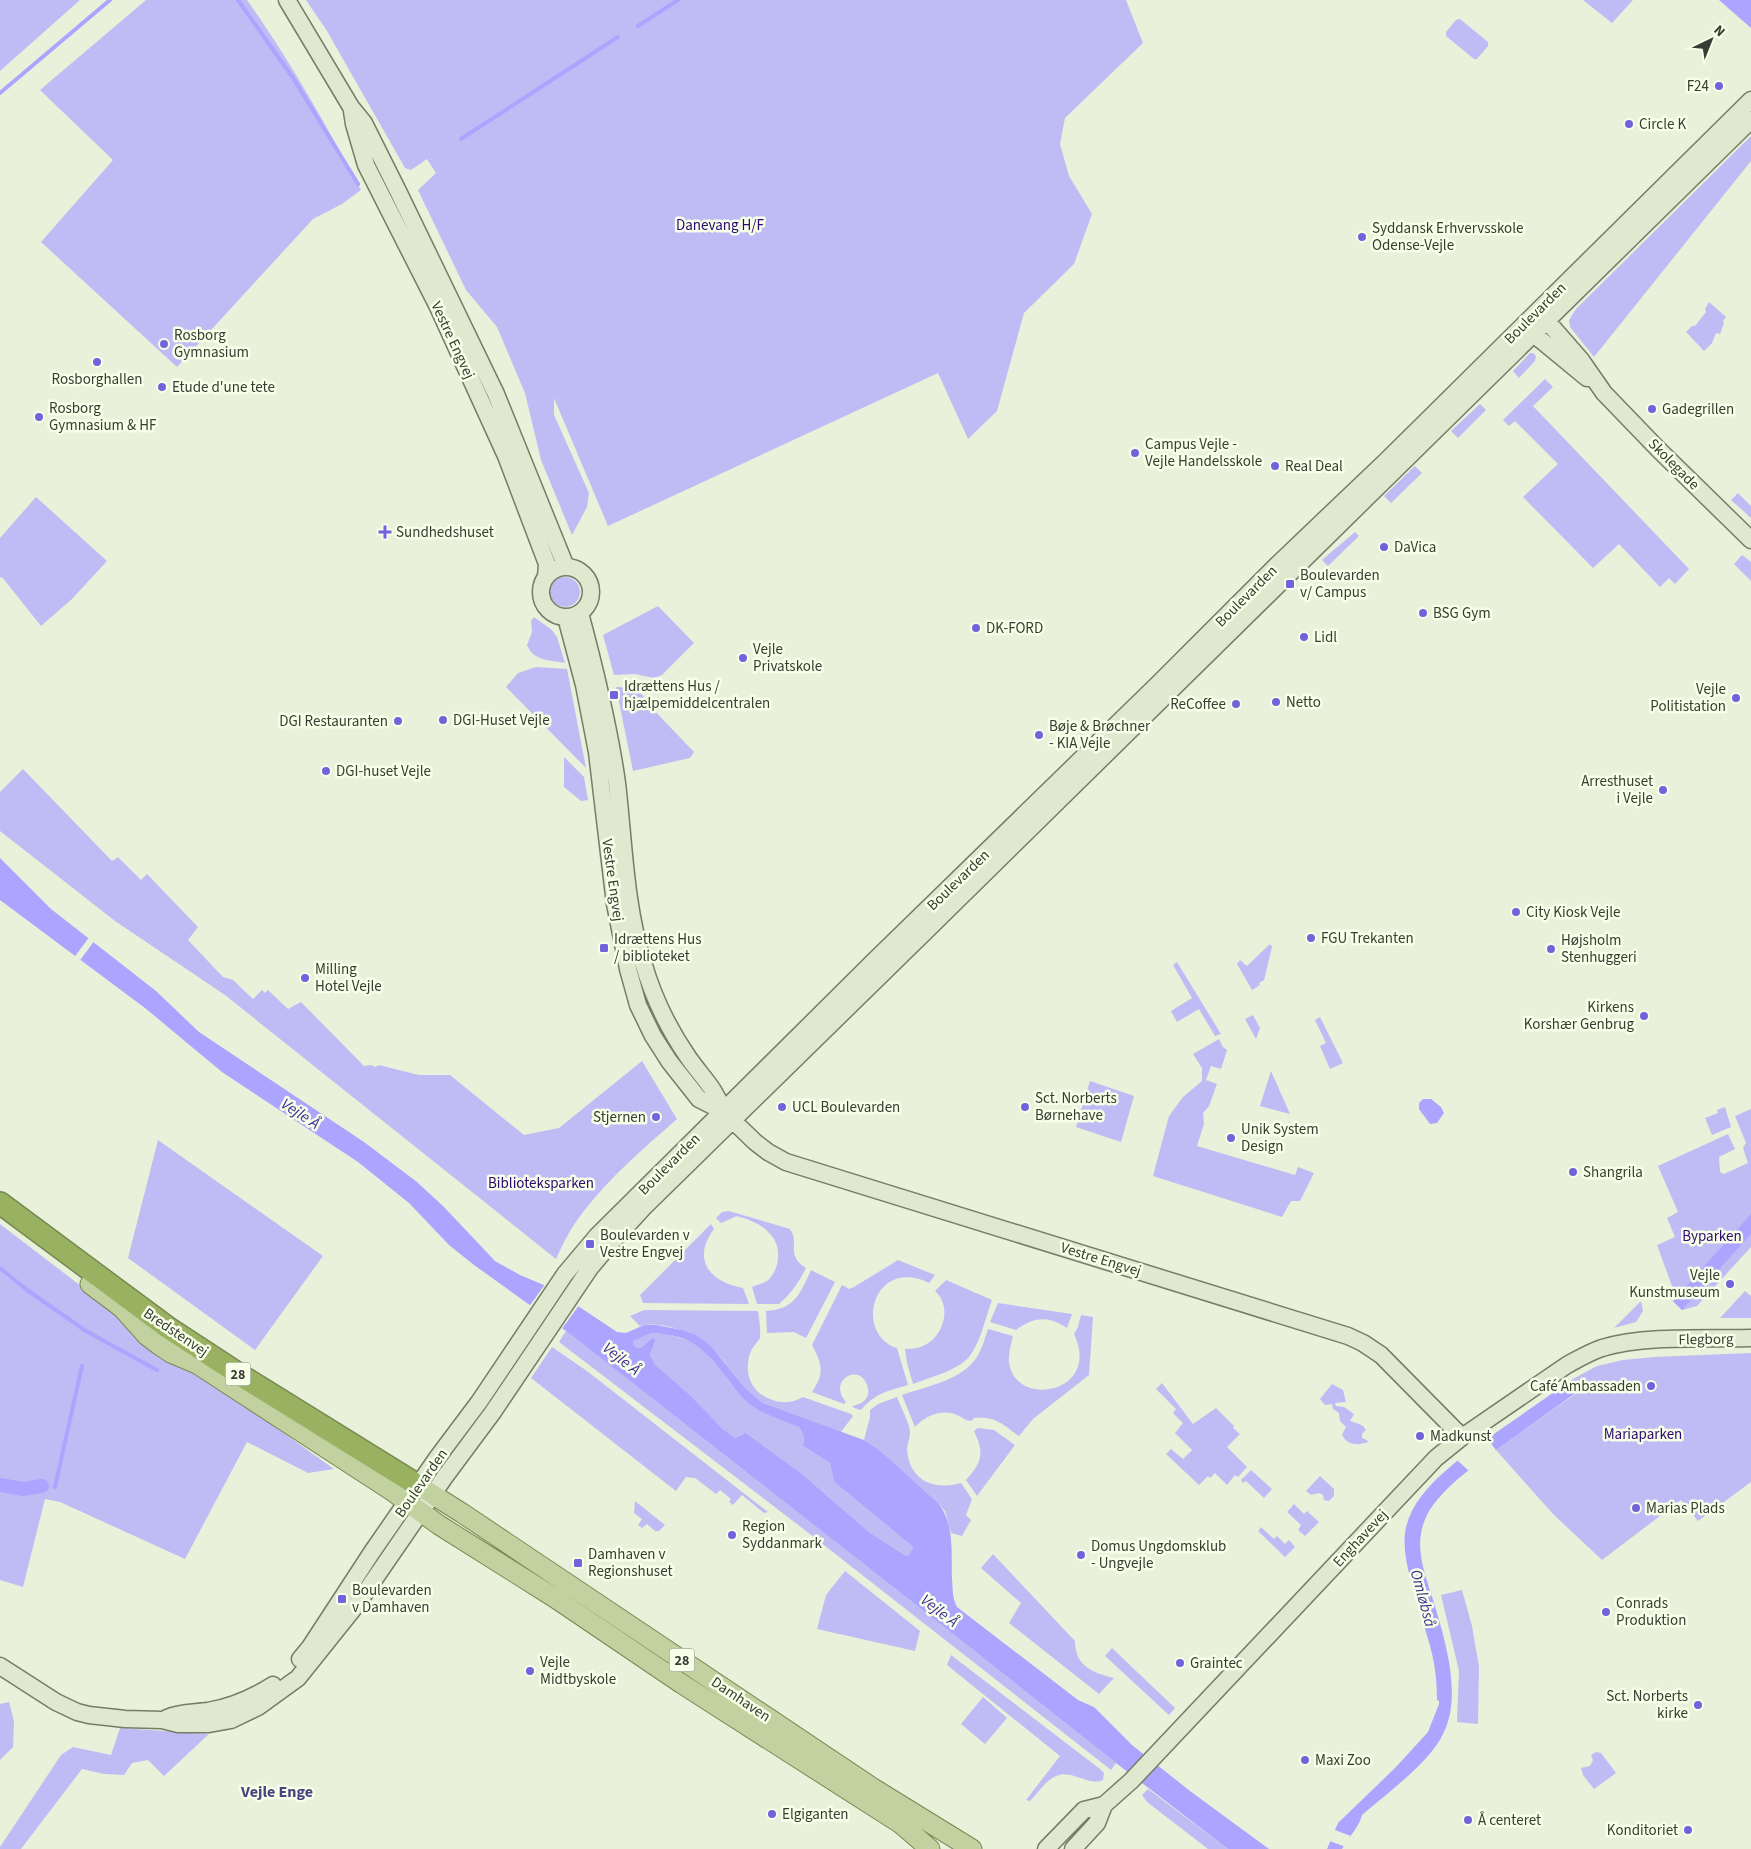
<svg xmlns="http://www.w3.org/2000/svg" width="1751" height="1849" font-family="'Source Sans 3',sans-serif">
<rect width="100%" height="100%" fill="#e9f1da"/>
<path fill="#bfbcf5" d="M0,0H80L0,71Z
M146,0H247C290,60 326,125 361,190L342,204L313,219L177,367L41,242L113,160L40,90Z
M306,0H1126L1143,43L1065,118L1060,144L1069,176L1092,214L1074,264L1024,313L997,411L968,439L938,373L608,526L554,398V415L589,493L587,507L572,535L541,460L525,393L497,327L466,290L418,190L436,173L427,159L411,170L405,168L327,31Z
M1583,0H1633L1612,23Z
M1460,19L1488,42V46L1477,59H1474L1446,36V32L1456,20Z
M1751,136V161L1594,357L1570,327L1569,320L1576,309Z
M1709,302L1726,317L1723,321L1724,323L1720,334L1716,333L1712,343L1704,351L1686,332L1692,326H1695L1706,312L1705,309Z
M1530,353H1533L1536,356L1535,361L1519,378L1513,371Z
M1545,379L1553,387L1533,406L1689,569L1675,584L1669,578L1660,587L1619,544L1593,568L1523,497L1558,464L1515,421L1509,426L1503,420Z
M1480,404L1486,410L1458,438L1451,431Z
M1415,466L1422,473L1391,503L1384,496Z
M1738,493L1751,506V518L1731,500Z
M36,497L107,561L72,599L41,626L2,577L0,578V538Z
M1355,532L1359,536L1328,566L1322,560Z
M1742,555L1751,562V581L1734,564Z
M550 592a15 15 0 1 1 30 0a15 15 0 1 1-30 0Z
M658,606L694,643L662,675L654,678L635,674L614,675L603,635Z
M534,617L552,630L557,637L565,663C550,660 533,661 527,645L532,632L531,621Z
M536,667L567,669L586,768L506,687L518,673Z
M616,687C632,687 642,690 649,705L694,752L690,758L633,771Z
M564,757L584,777L588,800L581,801L564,787Z
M23,769L112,861L118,857L141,880L147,874L198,927L188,940L223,977L233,980L253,999L262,990L265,993L268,990L288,1009L301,1002L364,1066L371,1065L375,1067L379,1065L419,1075H450L524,1135L559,1128L642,1061L677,1119C644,1148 610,1177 583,1212C572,1226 563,1243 556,1259L225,995L115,921L0,831V792Z
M1270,944L1272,947L1264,980L1259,983L1260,985L1252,990L1237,964L1240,960L1247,966Z
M1177,962L1221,1034L1215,1036L1199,1009L1177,1022L1171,1011L1192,998L1173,965Z
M1253,1015L1260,1028L1256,1039L1245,1019Z
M1320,1017L1343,1063L1330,1069L1320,1046L1326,1043L1315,1020Z
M1219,1039L1223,1047L1227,1050L1221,1069L1211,1066L1206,1080L1217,1084L1209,1106L1203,1113L1204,1124L1197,1146L1295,1175L1298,1167L1314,1173L1300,1201H1291L1282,1217L1153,1176L1169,1116L1183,1097L1202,1081V1068L1193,1054Z
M1271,1071L1290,1114L1260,1106Z
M1090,1081L1134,1096L1121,1142L1076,1127Z
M1725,1107L1731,1127L1712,1135L1705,1118L1718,1113L1717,1110Z
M1751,1109V1247L1697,1306L1682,1310L1673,1301L1676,1297L1657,1245L1675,1237L1667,1218L1678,1212L1658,1166L1728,1134L1735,1149L1719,1157L1720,1172L1724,1174L1748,1163L1743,1148L1746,1143L1735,1116Z
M158,1140L323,1256L255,1350L128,1258Z
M729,1211L790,1229C800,1242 785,1256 806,1268C799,1282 791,1294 779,1304H757L752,1287C757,1285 762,1284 767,1281C780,1270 782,1247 771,1235C762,1224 750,1220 737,1216L721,1223L716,1218L722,1212Z
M0,1224L124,1319L334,1469L308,1473L247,1442L185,1559L60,1502L45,1499L23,1587L0,1580Z
M711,1224L714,1229C691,1260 710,1282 743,1288L749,1304L643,1303L640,1295Z
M898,1260L935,1275L929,1283C873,1256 853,1334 897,1348L908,1385C886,1392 877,1392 861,1410L852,1407C856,1404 862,1404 865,1400C869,1396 869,1390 867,1385C859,1362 827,1381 846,1402L844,1404L812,1392C825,1373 822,1364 812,1345L842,1285L849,1289L854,1287Z
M811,1270L835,1282L806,1338L794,1332L767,1333L766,1311C795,1309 800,1294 811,1270Z
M946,1280L992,1300C986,1316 979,1349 966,1360C953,1372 930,1377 913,1384L907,1363L905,1349C912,1349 919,1348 925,1345C940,1338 949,1316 942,1301C941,1297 938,1294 935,1291Z
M1745,1291L1751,1296V1318H1720Z
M1641,1301L1643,1311L1636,1322L1614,1328Z
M998,1303L1072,1314L1067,1328C1049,1315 1033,1317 1016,1330L990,1322Z
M644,1310L758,1311C759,1317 761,1333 760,1338C758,1342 753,1346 751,1351C743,1370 750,1392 770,1399C782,1404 792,1403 803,1397L851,1414L853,1416L841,1432C817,1424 783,1416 762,1404C752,1398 745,1388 738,1379C719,1355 706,1335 674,1328C663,1325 652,1323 640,1326L630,1316Z
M1081,1315L1093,1317L1089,1375L1033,1419L1019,1436C1001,1423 996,1416 973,1418V1420C967,1422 965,1419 959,1416C944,1408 926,1415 915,1427L902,1395C927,1386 961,1381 977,1357C982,1349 985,1338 988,1329L1013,1336C1011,1345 1008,1354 1009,1363C1016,1409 1102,1393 1074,1334L1078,1327Z
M566,1331L939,1623L1116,1763L1111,1770L806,1531L559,1342Z
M652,1333L668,1334L689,1341L700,1346L746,1401L799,1427L804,1436L803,1446L830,1463L834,1482L912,1546L913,1548L908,1556L903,1554L869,1532L801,1473L746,1433H743L735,1438L723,1429L690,1395L655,1366L650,1355L656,1339L652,1338L642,1347L637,1348L633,1344L632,1341Z
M552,1347L587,1371L768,1512L764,1513L742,1495L733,1505L729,1502L731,1499L720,1490L716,1494L695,1478L686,1477L676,1491L531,1378Z
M1751,1353V1482L1698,1521L1681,1500L1602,1560L1553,1514L1496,1450L1581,1390L1573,1379L1597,1366L1623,1360L1654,1357Z
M1162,1383L1193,1424L1216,1408L1234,1426L1233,1428L1240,1434L1227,1447L1247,1467L1238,1477L1235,1475L1227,1485L1215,1473L1210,1478L1208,1476L1199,1485L1166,1454L1171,1449L1183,1459L1192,1450L1175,1433L1183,1423L1173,1413L1176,1409L1156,1389Z
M1332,1384L1343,1390L1346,1402L1335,1403L1336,1406L1344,1407L1354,1414L1350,1421C1356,1423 1363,1424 1366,1430L1362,1434V1438L1367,1440L1368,1442C1358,1446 1347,1445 1342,1435L1346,1427L1340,1421L1339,1413L1333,1409L1332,1404L1325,1405L1320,1399Z
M897,1397C900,1406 911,1425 910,1434C910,1439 907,1444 907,1449C909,1480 933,1491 961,1483L972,1499L966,1515L971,1520L962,1536L951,1533L945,1511L938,1503L878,1449L864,1440L870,1417V1410L878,1404Z
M978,1428L994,1430L1015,1445L977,1496L966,1480C983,1462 984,1452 974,1431Z
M1251,1470L1272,1489L1264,1498L1246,1481L1243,1483L1241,1480Z
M1320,1476L1334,1489V1496L1329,1501L1324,1500L1323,1495L1319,1493L1311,1495L1306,1491Z
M635,1501L665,1525L659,1531H655L647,1524L642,1528L638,1525L642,1519L634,1513Z
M1294,1504L1304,1514L1307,1511L1319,1522L1305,1536L1298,1530L1301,1525L1287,1512Z
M1261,1527L1274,1539L1277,1536L1285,1544L1289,1540L1295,1547L1285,1557L1258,1531Z
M993,1554L1075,1641C1075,1666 1093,1673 1114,1678L1099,1694L1009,1623L1021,1603L981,1568Z
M845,1571L920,1631L915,1651L817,1629L826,1595Z
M1462,1590L1472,1626L1479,1667L1478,1724L1457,1722L1459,1671L1441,1595Z
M1112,1648L1175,1708L1169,1715L1105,1656Z
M951,1655L1100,1769L1104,1773L1103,1780C1089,1787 1072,1769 1056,1776C1046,1780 1038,1793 1030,1801L1026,1800L1060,1756L947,1665Z
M983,1697L1007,1718L985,1744L961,1724Z
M9,1702L14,1721L13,1747L0,1760V1704Z
M120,1728L209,1734L164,1776L148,1760L132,1763L124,1775L104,1774L82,1769L21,1849H0V1847L61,1755L73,1747L111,1755Z
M1596,1752L1601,1753L1616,1773L1594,1789L1583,1775L1581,1768L1590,1766L1593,1760L1591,1755Z
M1148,1789L1228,1849H1208L1147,1802L1142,1795Z"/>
<path fill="#aca5ff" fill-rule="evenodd" d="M1719,0H1751V28Z
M0,858L51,909L156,991L199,1032L364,1142L417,1182L444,1207L495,1261L520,1275L551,1288L617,1332L626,1333L644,1325H657L682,1330L696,1335L711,1346L746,1389L762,1403L864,1440L878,1449L894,1463L938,1503C955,1524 951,1553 952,1579C953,1589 952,1598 957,1607L1078,1700L1094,1707L1132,1745L1190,1791L1269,1849H1228L1116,1763L939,1623L566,1331L474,1265L449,1245L409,1203L358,1162L222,1072L145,1008L0,900ZM652,1333C696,1336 703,1349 730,1382C735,1388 741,1397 747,1402C763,1415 781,1419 799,1427L804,1436L803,1446L830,1463L834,1482L912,1546L913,1548L908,1556L903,1554L869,1532L801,1473L746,1433H744L735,1438L723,1429L690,1395L655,1365L650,1355L656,1339L652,1338L642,1347L637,1348L633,1344V1341Z
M1423,1099H1431L1441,1107L1444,1113L1437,1123L1430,1124L1419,1109V1103Z
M1751,1214V1234L1682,1310L1673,1301Z
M1573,1379L1581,1389C1558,1406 1534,1423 1510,1440C1484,1459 1442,1486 1427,1515C1412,1545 1425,1573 1434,1603C1445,1640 1462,1694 1444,1732C1431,1762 1387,1793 1362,1815C1359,1828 1348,1837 1342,1849H1327L1338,1823L1395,1768L1428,1732L1439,1704V1701L1437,1700C1437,1668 1432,1650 1422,1620L1423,1618C1415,1591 1402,1562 1405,1533C1411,1487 1470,1452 1504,1427C1527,1411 1550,1395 1573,1379Z"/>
<path fill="#e9f1da" d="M90,936L95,940L78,963L73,959Z
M546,1283L564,1293L580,1304L561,1330L528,1308Z
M1487,1438L1496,1450L1469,1471L1457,1460Z
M1332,1829L1351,1836L1346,1847L1327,1840Z"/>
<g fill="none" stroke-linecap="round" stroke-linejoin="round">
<path stroke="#aca5ff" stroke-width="4" d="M238,0L293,78L358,184
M638,26L678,0
M0,93L110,0
M461,139L618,37
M0,1268L27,1290L86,1331L157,1370
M55,1487L82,1366"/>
<path stroke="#aca5ff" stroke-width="14" d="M0,1485L23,1489L42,1486"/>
<defs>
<path id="secondary" d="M287,0L351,107L364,123L398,191L496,394L566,567
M352,111L354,124L366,165L438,307L506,456L547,564L546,577
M1540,313L1581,360L1604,393L1658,449L1751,540
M1525,327L1587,378
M541 592a25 25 0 1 1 50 0a25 25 0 1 1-50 0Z
M580,613C595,669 609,726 617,783C624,843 625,905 643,962C653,997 668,1028 688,1057C701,1076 716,1089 723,1111
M566,617L584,685L597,752L615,904L628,969L638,1005L653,1036L669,1061L699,1099L723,1111L755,1142L768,1152L786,1162L1348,1336L1363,1343L1381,1355L1462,1437
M300,1659L310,1647L372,1552L437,1458L479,1402L565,1274L597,1236L873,962L1157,685L1278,564L1386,461L1751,100
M0,1666L56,1702L77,1712L89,1715L125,1719L162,1720L178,1724H209L231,1720L258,1707L298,1678L358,1603L444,1478L493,1412L590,1268L611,1243L643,1208L928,929L1751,120
M167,1718C180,1712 194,1713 208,1711C231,1707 254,1697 273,1685
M1046,1849L1084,1810L1104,1805L1131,1781L1436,1458L1462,1437L1567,1365C1578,1359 1590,1352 1602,1348C1645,1335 1706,1339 1751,1338
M1073,1849L1097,1823L1104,1805"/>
<path id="primary" d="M90,1284L122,1308L147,1336L159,1345L171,1353L197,1364L392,1491L439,1525L555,1598L682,1684L901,1824L930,1849
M411,1481L462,1513L873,1788L972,1849"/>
<path id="highway" d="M0,1203L167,1327L248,1380L411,1481"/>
</defs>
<use href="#secondary" stroke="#757c68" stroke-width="19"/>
<use href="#primary" stroke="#778951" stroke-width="21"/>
<use href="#highway" stroke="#778951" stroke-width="24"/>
<use href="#secondary" stroke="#e0e8d0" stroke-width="16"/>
<use href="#primary" stroke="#c2d1a0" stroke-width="19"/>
<use href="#highway" stroke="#99b261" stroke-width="21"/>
</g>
<g fill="#7461dc" stroke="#f7ffe8" stroke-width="2">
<circle cx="1719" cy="86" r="5"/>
<circle cx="1629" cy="124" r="5"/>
<circle cx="1362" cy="237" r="5"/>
<circle cx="164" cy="344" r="5"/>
<circle cx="97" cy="362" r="5"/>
<circle cx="162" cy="387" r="5"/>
<circle cx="1652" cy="409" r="5"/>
<circle cx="39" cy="417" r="5"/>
<circle cx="1135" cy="453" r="5"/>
<circle cx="1275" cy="466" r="5"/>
<path d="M382.5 524.5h5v5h5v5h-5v5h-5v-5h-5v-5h5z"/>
<circle cx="1384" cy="547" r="5"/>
<rect x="1285" y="579" width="10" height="10" rx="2.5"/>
<circle cx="1423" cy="613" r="5"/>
<circle cx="976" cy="628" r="5"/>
<circle cx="1304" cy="637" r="5"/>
<circle cx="743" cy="658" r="5"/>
<rect x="609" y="690" width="10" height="10" rx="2.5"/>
<circle cx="1736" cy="698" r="5"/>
<circle cx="1276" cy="702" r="5"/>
<circle cx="1236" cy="704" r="5"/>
<circle cx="443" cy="720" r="5"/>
<circle cx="398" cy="721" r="5"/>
<circle cx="1039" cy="735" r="5"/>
<circle cx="326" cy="771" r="5"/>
<circle cx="1663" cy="790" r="5"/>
<circle cx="1516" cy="912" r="5"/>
<circle cx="1311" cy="938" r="5"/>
<rect x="599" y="943" width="10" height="10" rx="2.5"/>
<circle cx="1551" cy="949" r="5"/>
<circle cx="305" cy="978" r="5"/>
<circle cx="1644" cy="1016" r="5"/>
<circle cx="782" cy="1107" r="5"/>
<circle cx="1025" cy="1107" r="5"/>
<circle cx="656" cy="1117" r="5"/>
<circle cx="1231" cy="1138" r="5"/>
<circle cx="1573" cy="1172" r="5"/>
<rect x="585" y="1239" width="10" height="10" rx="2.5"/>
<circle cx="1730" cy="1284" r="5"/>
<circle cx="1651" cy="1386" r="5"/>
<circle cx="1420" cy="1436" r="5"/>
<circle cx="1636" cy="1508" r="5"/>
<circle cx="732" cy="1535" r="5"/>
<circle cx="1081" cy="1555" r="5"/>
<rect x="573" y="1558" width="10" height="10" rx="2.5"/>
<rect x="337" y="1594" width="10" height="10" rx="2.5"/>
<circle cx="1606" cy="1612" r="5"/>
<circle cx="1180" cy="1663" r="5"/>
<circle cx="530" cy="1671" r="5"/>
<circle cx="1698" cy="1705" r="5"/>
<circle cx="1305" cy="1760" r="5"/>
<circle cx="772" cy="1814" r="5"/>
<circle cx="1468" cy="1820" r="5"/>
<circle cx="1688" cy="1830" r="5"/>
</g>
<g text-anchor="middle" stroke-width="5" stroke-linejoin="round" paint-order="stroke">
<g fill="#f7ffe8" stroke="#727669" stroke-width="1">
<rect x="225.5" y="1362.5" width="25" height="23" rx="4"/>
<rect x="669.5" y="1648.5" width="25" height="23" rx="4"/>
</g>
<g font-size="14" font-weight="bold" fill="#393c33">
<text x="238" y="1379">28</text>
<text x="682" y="1665">28</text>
</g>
<g font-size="15" fill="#393c33" stroke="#f7ffe8" text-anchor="start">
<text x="1709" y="91" text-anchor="end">F24</text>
<text x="1639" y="129">Circle K</text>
<text x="1372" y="233">Syddansk Erhvervsskole<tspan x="1372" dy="17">Odense-Vejle</tspan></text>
<text x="174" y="340">Rosborg<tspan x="174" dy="17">Gymnasium</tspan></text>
<text x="97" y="384" text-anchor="middle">Rosborghallen</text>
<text x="172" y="392">Etude d'une tete</text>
<text x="49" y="413">Rosborg<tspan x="49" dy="17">Gymnasium &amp; HF</tspan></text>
<text x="1662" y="414">Gadegrillen</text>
<text x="1145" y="449">Campus Vejle -<tspan x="1145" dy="17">Vejle Handelsskole</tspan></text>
<text x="1285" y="471">Real Deal</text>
<text x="396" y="537">Sundhedshuset</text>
<text x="1394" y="552">DaVica</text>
<text x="1300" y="580">Boulevarden<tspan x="1300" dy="17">v/ Campus</tspan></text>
<text x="1433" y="618">BSG Gym</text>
<text x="986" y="633">DK-FORD</text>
<text x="1314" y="642">Lidl</text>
<text x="753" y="654">Vejle<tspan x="753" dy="17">Privatskole</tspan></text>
<text x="624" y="691">Idrættens Hus /<tspan x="624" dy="17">hjælpemiddelcentralen</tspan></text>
<text x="1726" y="694" text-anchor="end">Vejle<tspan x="1726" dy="17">Politistation</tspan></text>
<text x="1286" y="707">Netto</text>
<text x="1226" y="709" text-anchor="end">ReCoffee</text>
<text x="453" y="725">DGI-Huset Vejle</text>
<text x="388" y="726" text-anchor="end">DGI Restauranten</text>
<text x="1049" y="731">Bøje &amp; Brøchner<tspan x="1049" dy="17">- KIA Vejle</tspan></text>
<text x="336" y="776">DGI-huset Vejle</text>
<text x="1653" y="786" text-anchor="end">Arresthuset<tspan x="1653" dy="17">i Vejle</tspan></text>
<text x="1526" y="917">City Kiosk Vejle</text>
<text x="1321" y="943">FGU Trekanten</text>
<text x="614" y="944">Idrættens Hus<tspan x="614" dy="17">/ biblioteket</tspan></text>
<text x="1561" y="945">Højsholm<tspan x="1561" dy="17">Stenhuggeri</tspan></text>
<text x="315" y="974">Milling<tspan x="315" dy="17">Hotel Vejle</tspan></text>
<text x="1634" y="1012" text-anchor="end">Kirkens<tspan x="1634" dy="17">Korshær Genbrug</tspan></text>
<text x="1035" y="1103">Sct. Norberts<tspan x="1035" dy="17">Børnehave</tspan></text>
<text x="792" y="1112">UCL Boulevarden</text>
<text x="646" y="1122" text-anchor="end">Stjernen</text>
<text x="1241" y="1134">Unik System<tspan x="1241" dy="17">Design</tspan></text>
<text x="1583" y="1177">Shangrila</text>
<text x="600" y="1240">Boulevarden v<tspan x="600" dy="17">Vestre Engvej</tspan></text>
<text x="1720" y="1280" text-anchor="end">Vejle<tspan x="1720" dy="17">Kunstmuseum</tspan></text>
<text x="1641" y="1391" text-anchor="end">Café Ambassaden</text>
<text x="1430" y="1441">Madkunst</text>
<text x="1646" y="1513">Marias Plads</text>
<text x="742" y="1531">Region<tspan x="742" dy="17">Syddanmark</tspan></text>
<text x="1091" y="1551">Domus Ungdomsklub<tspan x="1091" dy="17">- Ungvejle</tspan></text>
<text x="588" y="1559">Damhaven v<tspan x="588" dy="17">Regionshuset</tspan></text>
<text x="352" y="1595">Boulevarden<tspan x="352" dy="17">v Damhaven</tspan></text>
<text x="1616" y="1608">Conrads<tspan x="1616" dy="17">Produktion</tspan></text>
<text x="540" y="1667">Vejle<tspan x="540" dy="17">Midtbyskole</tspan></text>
<text x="1190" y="1668">Graintec</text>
<text x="1688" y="1701" text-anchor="end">Sct. Norberts<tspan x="1688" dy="17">kirke</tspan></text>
<text x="1315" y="1765">Maxi Zoo</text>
<text x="782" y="1819">Elgiganten</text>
<text x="1478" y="1825">Å centeret</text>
<text x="1678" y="1835" text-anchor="end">Konditoriet</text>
</g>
<g font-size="15" fill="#2c0872" stroke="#f7ffe8">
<text x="720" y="230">Danevang H/F</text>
<text x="541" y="1188">Biblioteksparken</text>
<text x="1712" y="1241">Byparken</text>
<text x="1643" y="1439">Mariaparken</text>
</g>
<g font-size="15" fill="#393c33" stroke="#f7ffe8">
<text transform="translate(1535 313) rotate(-45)" y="5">Boulevarden</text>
<text transform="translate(453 340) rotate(65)" y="5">Vestre Engvej</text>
<text transform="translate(1674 464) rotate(45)" y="5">Skolegade</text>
<text transform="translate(1246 596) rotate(-45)" y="5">Boulevarden</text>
<text transform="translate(613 880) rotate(82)" y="5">Vestre Engvej</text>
<text transform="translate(958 880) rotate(-44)" y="5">Boulevarden</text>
<text transform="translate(669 1164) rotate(-45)" y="5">Boulevarden</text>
<text transform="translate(1101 1259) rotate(17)" y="5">Vestre Engvej</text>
<text transform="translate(176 1332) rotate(34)" y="5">Bredstenvej</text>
<text transform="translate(1706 1339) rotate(-1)" y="5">Flegborg</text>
<text transform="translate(421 1483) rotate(-55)" y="5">Boulevarden</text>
<text transform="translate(1360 1538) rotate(-47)" y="5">Enghavevej</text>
<text transform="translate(741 1699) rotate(34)" y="5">Damhaven</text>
</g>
<g font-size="16" font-style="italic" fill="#432d92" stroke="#f7ffe8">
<text transform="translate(301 1113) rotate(33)" y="6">Vejle Å</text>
<text transform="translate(622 1358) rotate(38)" y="6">Vejle Å</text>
<text transform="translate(1424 1598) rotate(75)" y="6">Omløbså</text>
<text transform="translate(940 1610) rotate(38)" y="6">Vejle Å</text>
</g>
<g font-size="16" font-weight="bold" fill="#4a4381" stroke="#f7ffe8">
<text x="277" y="1797">Vejle Enge</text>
</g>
</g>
<g transform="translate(1711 40) rotate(43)" stroke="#f7ffe8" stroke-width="4" paint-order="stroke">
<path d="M0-4L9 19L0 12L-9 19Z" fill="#393c33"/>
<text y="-8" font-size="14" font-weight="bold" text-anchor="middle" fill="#393c33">N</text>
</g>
</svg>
